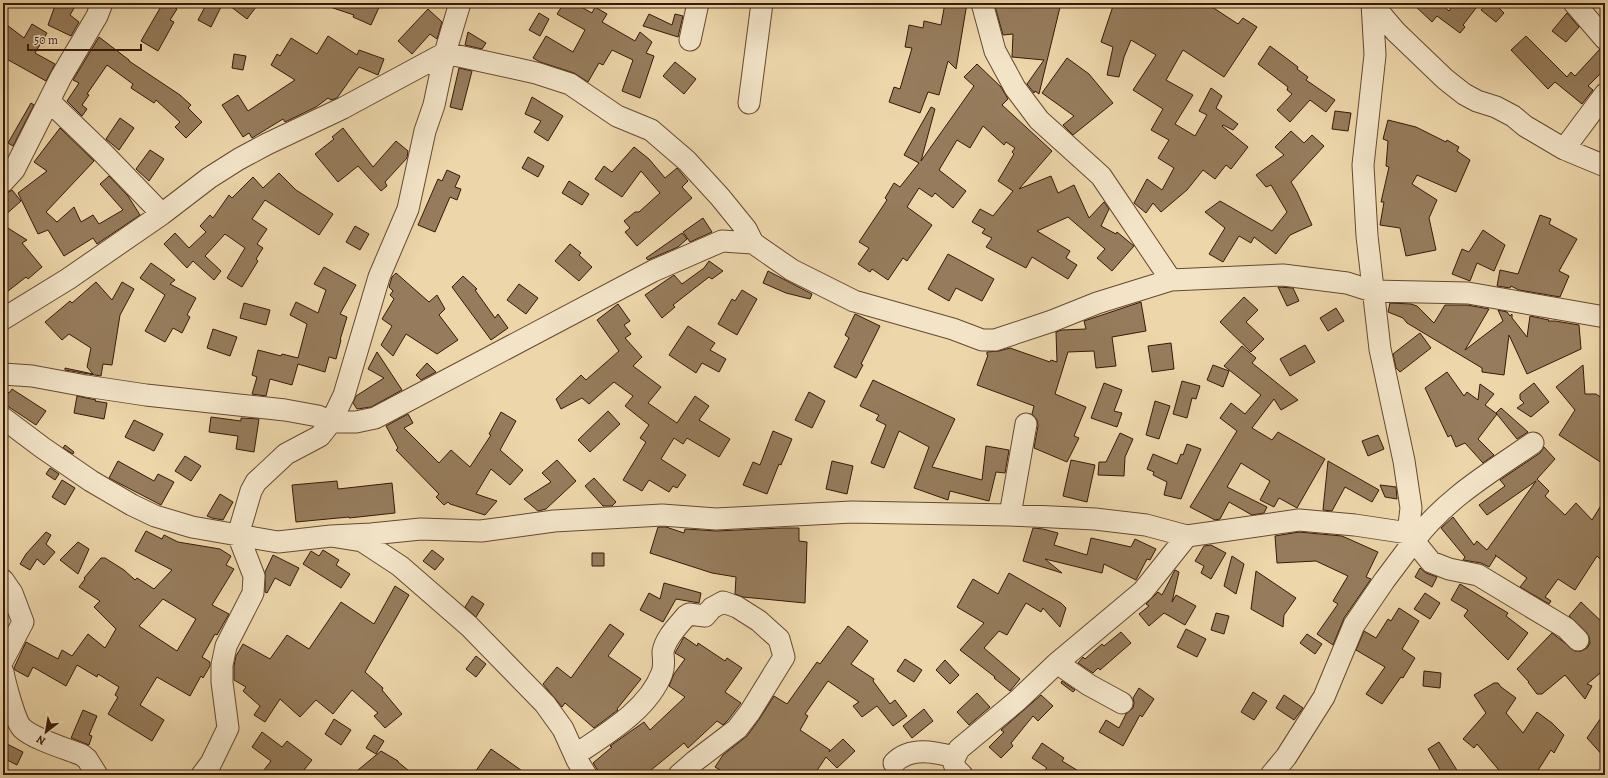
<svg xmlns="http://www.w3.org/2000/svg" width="1608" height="778" font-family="Alegreya,serif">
<rect width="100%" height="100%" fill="#ecd6aa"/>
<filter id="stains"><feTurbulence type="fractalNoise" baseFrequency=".005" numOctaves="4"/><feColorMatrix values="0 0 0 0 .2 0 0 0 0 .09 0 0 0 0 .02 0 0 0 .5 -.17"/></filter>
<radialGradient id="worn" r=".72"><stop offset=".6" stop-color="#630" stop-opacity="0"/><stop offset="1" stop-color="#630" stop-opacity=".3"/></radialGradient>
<path fill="#967c5c" stroke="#381a08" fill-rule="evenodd" d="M56,3H77L70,15L79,22L71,36L48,25Z
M163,3H167L177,9L170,20L174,22L158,51L141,41Z
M207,3H223L211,27L198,20Z
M226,3H259L247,19Z
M324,3H381L371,25L353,17L354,15L324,5Z
M564,3H574L592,13L595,7L607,14L602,22L635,41L640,32L652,42L646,53L654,56L640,98L622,91L633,60L612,50L603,65L599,63L588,82L574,73L540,62L533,58L546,36L573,52L585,30L557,14Z
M945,3H967L956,69L948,61L939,95L928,92L920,113L889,102L894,87L900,89L912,48L905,47L909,25L923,28L924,21L941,25Z
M994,3H1061L1039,94L1035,91L1034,93L1027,84L1044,60L1012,57L1013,34L1003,35Z
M1114,3H1206L1238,24L1243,18L1257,27L1224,77L1183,50L1166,80L1193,95L1175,124L1195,136L1207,115L1199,111L1211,88L1222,96L1216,108L1238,124L1233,130L1223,125L1222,126L1248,147L1231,169L1226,165L1215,179L1203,170L1187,190L1161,212L1153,203L1146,213L1134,203L1147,179L1162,190L1174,168L1158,158L1169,140L1151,130L1163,109L1133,90L1156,55L1131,40L1124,57L1119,77L1107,75L1113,47L1101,42Z
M1412,3H1440L1449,11L1454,3H1468L1476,8L1463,25L1465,27L1460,33L1437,16L1432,22Z
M1487,3H1494L1504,13L1496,22L1481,10Z
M428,9L442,22L437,39L430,34L412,54L398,41Z
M539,13L549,19L540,36L529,30Z
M1567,13L1579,27L1566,42L1552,31Z
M649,14L672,25L675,14L683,16L678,37L643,26Z
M3,22L24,38L32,24L47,33L35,53L55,64L46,81L3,57Z
M468,32L486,43L482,49L465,45Z
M328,36L357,55L359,50L384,59L378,75L359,67L337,98L331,100L328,98L316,107L285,122L283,119L252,138L249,133L243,137L222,105L238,95L248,111L295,80L271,65L277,54L280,56L291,38L317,54Z
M1526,36L1567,77L1571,72L1575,76L1600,49L1605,51V69L1588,86L1593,90L1582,104L1555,82L1548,89L1511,50Z
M99,37L129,60V61L180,95L191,105L188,108L202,122L186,138L175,127L180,122L156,100L154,103L131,88L133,84L107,65L87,94L89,95L82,105L87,109L82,116L67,101L79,83L73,80Z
M1270,46L1298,67L1297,69L1308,77L1306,80L1335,100L1326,112L1310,100L1290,122L1277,110L1292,94L1287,90L1288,87L1258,64Z
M234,54L246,56L243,70L232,68Z
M1067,58L1089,74L1113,103L1073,135L1063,125L1074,116L1042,93Z
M675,62L696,79L684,94L663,76Z
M977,64L1001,87L1008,99L1002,105L1052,151L1019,189L1051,176L1058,193L1074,185L1089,218L1104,202L1109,209L1101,226L1116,234L1117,232L1134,246L1112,271L1097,258L1105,249L1068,217L1037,231L1070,251L1066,258L1077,265L1068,279L1032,257L1026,268L986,247L992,238L982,233L985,229L972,222L980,209L993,216L1013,191L998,181L1014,154L1012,152L1015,148L1006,142L1004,145L983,126L970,148L957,140L939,170L966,191L953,208L935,193L932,197L919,188L907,207L932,225L907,261L903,258L888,280L872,269L870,272L858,264L869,248L859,242L887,200L885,198L894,183L900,187L919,163L904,155L931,107L935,109L921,161L974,86L964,77Z
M459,68L472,71L462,110L450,107Z
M532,97L563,116L548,141L534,132L541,121L525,114Z
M31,103L34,105L13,146L8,143Z
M1335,111L1351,113L1348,131L1332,129Z
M120,118L134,128L119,150L106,139Z
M1388,120L1416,127L1446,142L1447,140L1459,147L1457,151L1470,160L1456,192L1417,175L1412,184L1437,200L1429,218L1436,250L1406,256L1400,228L1380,225L1384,202H1381L1389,167L1386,166L1388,141L1383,139Z
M60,128L94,161L46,212L57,222L74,207L81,222L93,215L99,224L123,210L100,184L109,176L128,196L140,215L97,244L93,238L64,256L48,230L38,234L18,193L47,171L34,162Z
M343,128L373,167L396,141L408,151L407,158L385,182L387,186L381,191L358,166L338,182L315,154L334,139L332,137Z
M1291,131L1304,143L1312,135L1324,146L1291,182L1297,192L1312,225L1290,235L1276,254L1254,237L1251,243L1239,236L1223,262L1209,254L1225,228L1205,212L1220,201L1272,231L1287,212L1271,185L1266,187L1256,175L1284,155L1275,147Z
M634,147L649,159L665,178L677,168L688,181L682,187L692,198L637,246L625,232L630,228L624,221L635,212H639L660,193L641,171L622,197L595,179L604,166L612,172Z
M150,150L164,159L149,181L136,169Z
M528,157L544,166L538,177L522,168Z
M447,170L460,176L455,187L461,189L457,200L450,197L435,232L418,225L438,179L442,181Z
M279,173L296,190L333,214L319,235L265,200L252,219L267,229L257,244L263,248L256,259L258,261L242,287L227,278L245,248L225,234L205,256L221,271L214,280L193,261L187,268L164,244L175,233L189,248L206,232L200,226L210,215L213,218L229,195L232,198L253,177L263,188Z
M569,181L589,194L582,205L562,193Z
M12,190L21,201L3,217V195Z
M1540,215L1551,219L1549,224L1577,239L1559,271L1569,276L1560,297L1519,290L1511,286L1510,288L1497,286L1500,270L1518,274Z
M703,218L712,232L690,242L683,232Z
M3,225L27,240L22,243L42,267L28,279L26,277L3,295Z
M355,226L369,234L360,250L346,242Z
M1483,230L1505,245L1494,271L1477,263L1470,281L1452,274L1462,249L1469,252Z
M682,233L687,239L678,247L648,260L646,258Z
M570,244L581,253L579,255L592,267L579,281L555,261Z
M948,254L994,279L982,301L956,288L949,301L928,289Z
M709,261L723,271L712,279L709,277L673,305L675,307L662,318L645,295L674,275L682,284L704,268Z
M151,263L175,280L170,284L196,298L187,315L190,317L182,333L173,328L165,342L145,331L165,295L140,278Z
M324,267L356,285L340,314L347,317L340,340H341L336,359L329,357L325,372L298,364L292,385L270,379L266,396L252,394L257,377L252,375L258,350L281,356L282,354L298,358L307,324L290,315L296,302L318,313L326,290L314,284Z
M768,271L812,294L810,299L786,293L763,283Z
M396,273L429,302L437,295L445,309L439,315L458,340L437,354L406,334L393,356L381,345L392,326L382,319L394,299L390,295L393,291L389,287L392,277Z
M463,276L477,289L475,290L495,318L498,314L508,328L491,340L452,287Z
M96,282L112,300L122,282L134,289L120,315L112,365L103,364L101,376L65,370V368L93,374L87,367L91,348L69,334L62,340L45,322L70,301L72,303Z
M519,284L538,298L526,314L507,300Z
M1278,287L1293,288L1299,301L1287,306Z
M742,290L757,299L737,335L718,324L732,299L735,301Z
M1244,297L1258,310L1246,322L1264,339L1251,352L1220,322Z
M1141,302L1146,331L1112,337L1116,366L1096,368L1094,351L1068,352L1055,394L1086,407L1074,436L1079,438L1067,462L1034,448L1038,426L1037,420L1032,414L1034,406L977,385L988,355H987V352L999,351L1010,348L1050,362L1051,360L1057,362L1056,332L1062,330L1086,329L1084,321Z
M244,303L270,310L266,325L240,318Z
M1390,303L1411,304L1417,306L1434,323L1445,305H1467L1489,309L1465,350L1503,321L1498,310L1507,312L1510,316L1512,314V318L1527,337L1530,316L1549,320L1548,321H1555L1579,325L1581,349L1527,374L1509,335L1504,375L1482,372V368L1407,323L1403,318L1388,312Z
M618,304L630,321L624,325L631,334L625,338L642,357L633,366L661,387L648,403L677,423L695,396L709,406L699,420L730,439L719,457L687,438L683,444L674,438L661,459L686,475L677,488L673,486L669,492L649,480L642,491L623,480L646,442L640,438L649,425L625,406L633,396L614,382L589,404L582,398L561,409L556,399L581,375L586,380L619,351L597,320Z
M1336,308L1344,321L1328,331L1320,318Z
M855,314L880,326L861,364L863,365L856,378L834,367L849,338L845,335Z
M688,326L715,343L710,350L726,359L719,372L702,363L696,373L669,355Z
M213,329L237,337L230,356L207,348Z
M1420,333L1431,348L1400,372L1396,368L1393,354Z
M1171,343L1174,369L1152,372L1148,346Z
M1305,345L1315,362L1290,376L1280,359Z
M1242,346L1256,358L1252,363L1298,400L1281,410L1274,399L1252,428L1272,440L1278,432L1325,459L1297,508L1279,498L1274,507L1260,500L1270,481L1241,463L1227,487L1267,507L1264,513L1252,515L1229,502L1220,519L1215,520L1190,507L1237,431L1220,418L1231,403L1245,414L1261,395L1224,366Z
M377,352L402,390L371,407L357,409L353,403L356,396L384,378L368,369Z
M427,363L436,372L421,380L416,375Z
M1213,365L1229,371L1223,387L1207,380Z
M1583,365L1585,394H1596L1605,400V465L1559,435L1575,410L1556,387Z
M1447,372L1464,396L1467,392L1478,400L1480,384L1494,394L1485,405L1497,414L1478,439L1494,455L1483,463L1465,443L1456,447L1451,435L1448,437L1425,388Z
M873,380L955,419L932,467L982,480L986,446L1009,450L1005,473L996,472L989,501L950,491L948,500L914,488L929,447L899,431L884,468L871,463L886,425L876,420L879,415L860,406Z
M1182,381L1200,386L1196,399L1192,398L1187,418L1173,414Z
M1104,383L1122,390L1114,411L1122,413L1117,427L1091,418Z
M1534,383L1549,402L1531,417L1517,408L1524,403L1520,399V394Z
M3,389L9,393L12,389L46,411L36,425L3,403Z
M809,392L825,401L812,428L795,420Z
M77,396L96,400L95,401L107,403L104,419L74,413Z
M1155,401L1170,406L1159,439L1146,435Z
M1501,408L1528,432L1517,439L1496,413Z
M608,411L620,424L590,452L578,440Z
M501,412L516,421L500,450L523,470L510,485L491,469L476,494L497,501L485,515L450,504L448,502L444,505L436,497L439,494L396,450L398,448L386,426L408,414L413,423L404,428L439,463L451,450L470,467L491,435L489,434Z
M211,417L241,421V418L259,419L254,452L236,449L238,436L209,432Z
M134,420L163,434L154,451L125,437Z
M773,431L792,439L781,465L779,464L767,494L743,485L753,462L760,465Z
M1120,433L1133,439L1125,457L1124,476L1098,475L1099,462H1106Z
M1378,435L1384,449L1368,456L1362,441Z
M1187,444L1201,449L1181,499L1164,495L1167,482L1153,475L1154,472L1147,469L1153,454L1177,464L1181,454L1183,455Z
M65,445L74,452L73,454L63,448Z
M1544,447L1555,459L1537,479L1549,491L1545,496L1565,515L1576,503L1592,520L1605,499V564L1597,556L1575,590L1558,579L1545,597L1551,601L1549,604L1520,587L1527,578L1495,555L1496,556L1489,567L1481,563L1463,560L1465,557L1441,528L1453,517L1474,545L1477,541L1487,550L1536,481L1487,515L1479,505L1505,486L1500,480L1540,453Z
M185,456L201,466L191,481L175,471Z
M557,460L576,481L546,509L538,511L524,499L551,482L542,473Z
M1071,460L1095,465L1087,502L1063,496Z
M118,461L154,481L158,474L174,482L161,505L109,478Z
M832,461L853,466L847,494L826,489Z
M1328,461L1379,490L1372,502L1345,487L1332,511L1323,510Z
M50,468L59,474L55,480L46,474Z
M594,478L616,502L612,506H603L585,486Z
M62,480L75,488L65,505L52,497Z
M337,481L338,489L392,483L395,513L349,518V517L296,522L292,485Z
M1380,485L1396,487L1397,499L1385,497Z
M220,494L233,502L223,520L212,518L207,516Z
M658,527H666L684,533L685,529L717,531L782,528H799V541L807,542L805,603L743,597L735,594L736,577L712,573L650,553Z
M1033,528L1043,529L1058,533L1054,545L1087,555L1091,538L1131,547L1135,539L1156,549L1150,560L1147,559L1136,580L1104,564L1102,573L1045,559L1062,573L1023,561Z
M146,531L162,539L164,535L178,542L220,549L231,556L226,565L234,569L212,605L229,614L217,635L215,634L202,657L210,662V666L203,678L201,676L190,696L157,677L140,705L164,720L152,741L108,714L118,697L115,695L119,687L98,674L97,677L77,665L66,686L33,667L28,677L15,670L14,668L26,642L58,659L62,650L72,656L88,634L105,648L116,629L94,607L100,601L79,587L85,579L84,578L101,558H105L124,570L135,580L137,578L154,589L172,570L135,551ZM163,599L196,619L177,651L139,626Z
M46,532L51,535L46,544L55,552L44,565L37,559L30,570L20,564L26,554Z
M1299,532L1342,536L1378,552L1366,577L1371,579L1344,618L1333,645L1317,634L1338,604L1333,601L1348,576L1316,561L1277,563L1275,536Z
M78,542L89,549L78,574L60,560Z
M1211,545L1226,553L1211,579L1201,573L1204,566L1195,561L1204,546Z
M323,550L339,560L336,565L350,574L341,588L303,564L311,551L319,556Z
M432,550L444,559L435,570L423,561Z
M592,553H604V566H592Z
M273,555L299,568L290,586L275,578L267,593L265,592V572Z
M1232,556L1244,564L1236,594L1224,586Z
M1420,568L1426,573L1437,577L1432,587L1415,577Z
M1175,570L1179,572L1172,602L1176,595L1196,606L1185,625L1164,613L1149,626L1139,614L1149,606L1146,604L1158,592L1162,595Z
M1256,571L1296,598L1284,615L1283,627L1251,609Z
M1009,573L1061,603L1066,608L1060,627L1043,608L1041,612L1026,603L1007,635L999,631L984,648L1020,679L1010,691L994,678L995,677L960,650L984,623L957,607L973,579L998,594Z
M664,583L701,593L699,603L676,599L663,622L640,610L649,593L660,599Z
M1460,584L1508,613L1506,616L1528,633L1508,660L1464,616L1468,610L1451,600Z
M395,586L409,595L365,672L383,688L382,690L402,714L385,728L374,716L378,713L352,690L333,714L316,700L300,717L280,699L265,722L254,715L260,706L243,691L246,687L234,680V666L236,656L243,644L270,659L287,635L309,649L341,602L374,624Z
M1425,593L1440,603L1430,619L1414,609Z
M472,596L484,604L476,617L465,607Z
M1581,602L1605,625V669L1587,684L1592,686L1585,699L1565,675L1542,694H1537L1528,682H1529L1517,669L1552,633L1575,651H1581L1587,648L1590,643L1589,637L1586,632L1569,616Z
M1399,608L1419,621L1402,649L1415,658L1403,678L1401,677L1382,704L1366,694L1385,667L1356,650L1364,631L1376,638L1388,619L1391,621Z
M1216,613L1229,616L1224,634L1211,630Z
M610,624L624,634L608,656L641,679L617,709L618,710L594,728L565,703L562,707L543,684L557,667L571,678Z
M848,626L868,641L851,664L874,679L873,681L890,704L895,700L907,716L893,726L877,706L862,717L853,706L859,702L828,681L805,714L808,716L800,730L830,750L829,752L843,739L855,751L837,768L826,757L814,775H728L715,767L723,755L747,736L760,718L774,696L787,704L817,662L820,664Z
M1186,629L1206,639L1197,657L1177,647Z
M1121,632L1131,643L1100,670L1098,668L1093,673L1078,663L1083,657L1085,659L1102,644L1104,646Z
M1307,634L1322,644L1315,654L1300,643Z
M684,637L697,646L698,643L725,661L727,658L742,668L725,692L741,703L728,720L723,725L717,721L688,748L684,743L645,775H601L593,763L612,747L610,746L644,722L650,730L685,697L669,686L674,674L685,659L675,653Z
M476,656L486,664L476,677L466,669Z
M905,659L922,670L914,682L897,671Z
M945,660L959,675L950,684L936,670Z
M1424,671L1441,673L1440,688L1423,686Z
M1062,681L1075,690L1073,692L1061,683Z
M1494,683H1498L1501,687L1516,698L1506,713L1523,733L1537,712L1552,723L1564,735L1554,753L1551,750L1535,775H1503L1477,744L1474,748L1463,739L1486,713L1474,695Z
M1139,688L1154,699L1142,717L1140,715L1123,746L1099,732L1106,720L1119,728L1126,714L1133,708L1134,703L1133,698Z
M1253,692L1267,701L1254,720L1241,712Z
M977,693L990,707L969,725L957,712Z
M1041,695L1053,706L1038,721L1033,716L1011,743L1013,746L1001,758L989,747L1004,732L1001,730Z
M1284,695L1303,708L1294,720L1276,708Z
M924,709L933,721L912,738L903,726Z
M83,710L97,716L89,735L92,736L89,745L71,738Z
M1605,712V758L1587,738Z
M334,719L351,730L341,745L325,734Z
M262,732L282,747L287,741L312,760L300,775H260L271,761L252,747Z
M374,735L384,741L376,754L366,748Z
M3,742L23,752L17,765L3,758Z
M1439,742L1443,748L1460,775H1443L1428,749Z
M1042,743L1064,758L1062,761L1085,775H1039L1047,768L1032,758Z
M491,749L528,775H473Z
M381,751L398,761V762L414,775H352Z"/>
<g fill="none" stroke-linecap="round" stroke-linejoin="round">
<defs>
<path id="minor" d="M982,3L995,51L1015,88L1039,120L1101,176L1171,280
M1574,3L1605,39
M1372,4L1396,32L1445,79L1464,94L1477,101L1496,107L1513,116L1525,126L1564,149L1605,166
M690,40L698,3
M49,101L102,152L162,214
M749,103L762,3
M1564,149L1605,94
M3,182L14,170L61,77L97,16L102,3
M3,319L68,279L162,214L209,178L239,159L267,144L343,108L445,53L460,3
M3,374L32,376L86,386L146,395L285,410L318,416L331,422H356L375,418L653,271L722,241L753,243
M3,418L43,448L91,481L132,505L155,516L192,527L278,542L331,536L362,541L400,566L469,626L545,704L563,729L577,760L586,775
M1533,443C1491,472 1445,499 1414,541L1431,562L1449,569L1478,575L1566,628L1578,640
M1010,515L1026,424
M331,536L371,534L421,529L481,531L554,521L662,515L716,519L852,512L1010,515L1095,519L1146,525L1187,536L1299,520L1355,525L1408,533
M3,580L12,593L23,622L3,660
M1057,663L1089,685L1122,703
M3,672C5,683 15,721 22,728C33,739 67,749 82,755L87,759L97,775
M575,755C606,734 648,710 662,673C665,665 663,659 663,652C665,638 678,626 686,616L689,614L705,616L712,608L723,602L737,607L759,621L779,639L784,657L750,712L737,729L695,761L679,775
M894,763C910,746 935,752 955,757
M202,775L211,763L228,728L222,682V665L226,646L253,593L254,576L238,535L251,491L256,482L286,454L320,436L331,422L344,395L379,277L408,209L425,131L434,105L445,53L536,73L570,84L617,116L651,130L687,161L720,197L746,229L753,243L792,270L854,301L953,329L982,340H995L1052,321L1097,303L1171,280L1283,275L1347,283L1372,291L1468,293L1605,317
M962,775L956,769L953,761L959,749L1018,700L1057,663L1143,591L1187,536
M1271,775L1286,757L1324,697L1354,625L1384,581L1414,541L1408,533L1411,508L1404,461L1380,349L1367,236L1363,165L1375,55L1372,3"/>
</defs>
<use href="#minor" stroke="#654930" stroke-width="23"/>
<use href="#minor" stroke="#f3e4c8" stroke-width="21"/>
</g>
<rect width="1608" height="778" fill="none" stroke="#ecd6aa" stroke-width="16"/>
<rect x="4" y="4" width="1600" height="770" fill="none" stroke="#381a08" stroke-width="2"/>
<rect x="8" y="8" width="1592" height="762" fill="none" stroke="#381a08"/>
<g transform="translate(46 732) rotate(211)" stroke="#f3e4c8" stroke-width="3" paint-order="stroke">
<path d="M0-3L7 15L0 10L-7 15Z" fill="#381a08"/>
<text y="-6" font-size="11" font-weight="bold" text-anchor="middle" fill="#381a08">N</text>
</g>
<path d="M28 44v6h113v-6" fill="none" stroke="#381a08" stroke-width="2"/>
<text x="34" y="44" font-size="12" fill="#381a08" stroke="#f3e4c8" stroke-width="3" paint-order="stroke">50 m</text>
<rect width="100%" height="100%" filter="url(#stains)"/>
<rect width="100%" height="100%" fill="url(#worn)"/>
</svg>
